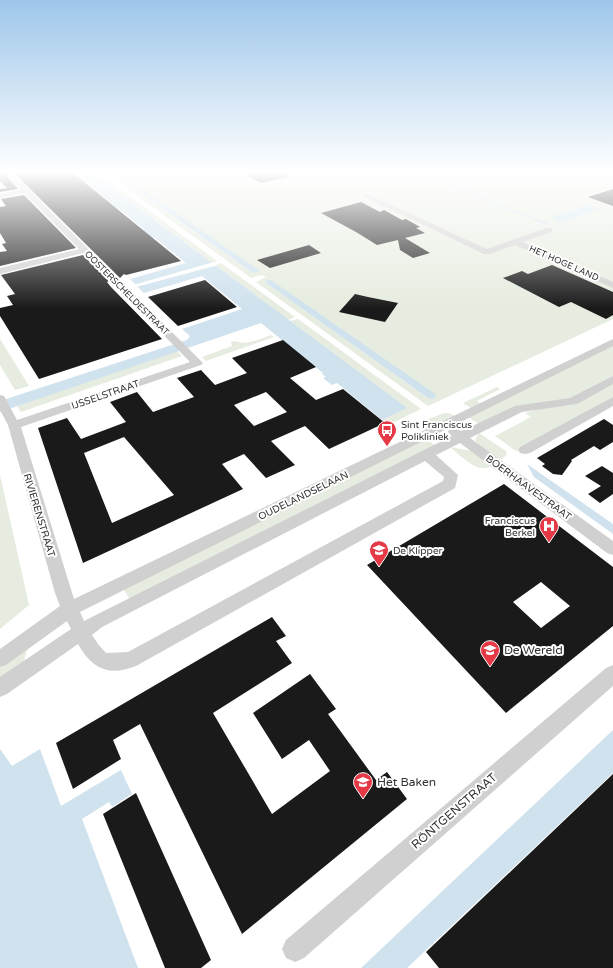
<svg xmlns="http://www.w3.org/2000/svg" width="613" height="968" font-family="'Varela Round',sans-serif">
<rect width="100%" height="100%" fill="#fff"/>
<path fill="#e6ecdf" fill-rule="evenodd" d="M90,172H97L217,261L212,263Z
M104,172H111L253,273H255L116,172H613V319L428,406L256,282L266,277L262,275L251,278ZM267,281L436,397L433,399L428,398L266,283Z
M221,263L295,317L288,320L215,265Z
M298,319L421,409L388,425L382,420L406,408L290,321Z
M271,335L274,337L206,361L202,357L232,346L231,342L235,341C247,346 260,339 271,335Z
M0,339L29,386L15,390L0,365Z
M613,344V376L572,398L549,403L480,425L467,416Z
M177,351L182,356L21,412L17,406Z
M613,383V397L516,451L495,436L531,417L525,413L543,408L572,405Z
M497,387L500,389L477,401L481,404L471,408L463,403Z
M444,413H449L455,416L428,430L423,427V424L426,420Z
M479,433L506,451L507,454L505,457L499,460L477,443L475,440Z
M425,438L436,446L130,600L123,588Z
M450,447L472,451L491,466C476,474 462,456 450,447Z
M0,475L29,605L0,629Z
M28,646L23,665L0,680V665Z"/>
<path fill="#cfe2ee" d="M73,172H90L407,408L382,420L337,383L332,385L323,378L326,377L322,374L323,373L261,323L0,412V401L187,340L190,336L182,329L242,309L202,276L144,293L130,279L186,263L154,237L101,251L93,243L145,230L119,209L69,220L59,210L107,200L85,182L39,191L35,186L79,178Z
M111,172H117L260,271L253,273Z
M448,185H451L550,224L547,225Z
M589,205L600,209L560,222L551,218Z
M266,280H271L435,394L436,397L433,399L428,398L266,283Z
M527,464L613,524V534L534,477Z
M613,730V773L407,968H361Z
M0,749L12,766L40,749L61,806L121,770L132,794L112,807L109,802L82,819L138,968H0Z"/>
<path fill="#fff" d="M214,262L218,265L136,287L133,285Z"/>
<path fill="#1a1a1a" fill-rule="evenodd" d="M0,172H3L18,189L0,192V189L7,188L0,181Z
M13,172H64V175L73,173L181,261L126,275L124,274L120,278Z
M240,172H288L289,177L261,183Z
M613,189V206L588,197Z
M24,195L76,248L0,266V252L7,251L2,244L6,243L0,233V207L6,206L1,199Z
M361,202L380,212L384,210L402,220L406,219L420,227L416,228L425,233L405,238L430,253L413,258L400,250L398,240L377,245L356,232L321,213Z
M309,245L321,253L270,268L257,260Z
M83,255L109,281L107,282L111,287L162,339L39,379L0,316V308L13,305L7,296L15,294L1,275Z
M552,265L613,292V315L606,319L571,302L559,307L503,278L522,271L528,274Z
M205,280L237,307L178,326L148,297Z
M355,294L368,297L398,303L385,322L339,312Z
M283,340L316,367L290,378L316,400L343,389L385,423L329,449L305,426L271,441L295,465L266,478L244,454L222,464L243,489L83,563L38,428L67,418L81,439L126,422L110,402L137,392L153,412L194,397L177,378L201,370L215,385L247,373L232,358ZM266,392L287,412L254,426L234,405ZM124,437L174,495L112,523L84,453Z
M604,419L613,425V442L600,450L594,446L571,460L572,461L562,475L553,474L542,466L545,464L537,458Z
M602,466L613,473V494L600,503L588,494L601,486L585,476Z
M504,484L613,567V626L506,713L367,565ZM541,582L570,606L541,628L513,602Z
M272,617L286,636L276,641L292,663L213,713L272,814L330,771L309,740L282,759L253,713L310,674L336,709L328,714L376,780L387,772L407,799L242,934L140,724L113,740L121,759L73,789L56,743Z
M613,774V968H439L426,952Z
M136,793L211,960L201,968H165L103,814Z"/>
<g fill="none" stroke-linecap="round" stroke-linejoin="round">
<path fill="#d0d0d0" fill-rule="evenodd" d="M4,172H11L203,363L201,365L21,427L74,599L613,339V346L80,612L84,621L452,436L448,432L449,429L454,428L462,431L515,406L570,398L613,376V384L577,404L522,412L470,438L613,541V555L607,553L460,443L436,455L458,475L455,488L136,666C109,677 92,669 78,644L7,694L0,697V677L71,629L67,621L6,665L0,667V649L60,606L55,593L8,425L0,410V395L4,396L17,420L190,362L83,253L0,274V268L79,249L24,193L0,198V194L21,190ZM425,461L444,477L443,481L128,652L106,653L98,644L92,635L102,627Z
M367,194L487,249L546,228H552V232L522,242L613,282V288L515,245L490,254H484L365,197L363,196Z
M613,397V406L530,453L525,454L520,453L518,450L520,447Z
M613,665V686L304,958L295,962L286,958L282,949L286,940L606,668Z"/>
</g>
<linearGradient id="sky" x2="0" y2="1"><stop stop-color="#9ec6ea"/><stop offset="0.56" stop-color="#fff"/><stop offset="1" stop-color="#fff" stop-opacity="0"/></linearGradient>
<rect width="613" height="308" fill="url(#sky)"/>
<defs>
<symbol id="bus-pin" viewBox="-11 -11 22 30"><path d="M0 17L-7.5 6A9.5 9.5 0 1 1 7.5 6Z" fill="#e63946" stroke="#fff"/><path d="M-5-6H5V4H4V6H2V4H-2V6H-4V4H-5ZM-3.5-4V0h7V-4ZM-3.5 1.2v1.5H-2V1.2ZM2 1.2v1.5H3.5V1.2Z" fill="#fff"/></symbol>
<symbol id="hospital-pin" viewBox="-11 -11 22 30"><path d="M0 17L-7.5 6A9.5 9.5 0 1 1 7.5 6Z" fill="#e63946" stroke="#fff"/><path d="M-5-5h3v3.5h4V-5h3V5h-3V1.5h-4V5h-3Z" fill="#fff"/></symbol>
<symbol id="school-pin" viewBox="-11 -11 22 30"><path d="M0 17L-7.5 6A9.5 9.5 0 1 1 7.5 6Z" fill="#e63946" stroke="#fff"/><path d="M0-5L7-2L0 1L-7-2ZM-4 1L0 2.5L4 1V4Q0 6-4 4Z" fill="#fff"/></symbol>
</defs>
<g fill-rule="evenodd">
<use href="#bus-pin" x="376" y="419" width="22" height="30"/>
<use href="#hospital-pin" x="538" y="515" width="22" height="30"/>
<use href="#school-pin" x="368" y="539" width="22" height="30"/>
<use href="#school-pin" x="479" y="639" width="22" height="30"/>
<use href="#school-pin" x="352" y="771" width="22" height="30"/>
</g>
<g text-anchor="middle" stroke-width="4" stroke-linejoin="round" paint-order="stroke">
<g font-size="9" fill="#333" stroke="#fff">
<text transform="translate(564 263) rotate(24)" y="3">HET HOGE LAND</text>
<text transform="translate(127 293) rotate(45)" y="3">OOSTERSCHELDESTRAAT</text>
</g>
<g font-size="10" fill="#333" stroke="#fff">
<text transform="translate(105 394) rotate(-19)" y="4">IJSSELSTRAAT</text>
<text transform="translate(529 487) rotate(36)" y="4">BOERHAAVESTRAAT</text>
<text transform="translate(303 495) rotate(-26)" y="4">OUDELANDSELAAN</text>
<text transform="translate(40 515) rotate(73)" y="4">RIVIERENSTRAAT</text>
</g>
<g font-size="10" fill="#333" stroke="#fff" text-anchor="start">
<text x="401" y="428">Sint Franciscus<tspan x="401" dy="12">Polikliniek</tspan></text>
<text x="535" y="524" text-anchor="end">Franciscus<tspan x="535" dy="12">Berkel</tspan></text>
<text x="393" y="554">De Klipper</text>
</g>
<g font-size="12" fill="#333" stroke="#fff" text-anchor="start">
<text x="504" y="654">De Wereld</text>
<text x="377" y="786">Het Baken</text>
</g>
<g font-size="12" fill="#333" stroke="#fff">
<text transform="translate(454 811) rotate(-41)" y="4">RÖNTGENSTRAAT</text>
</g>
</g>
</svg>
